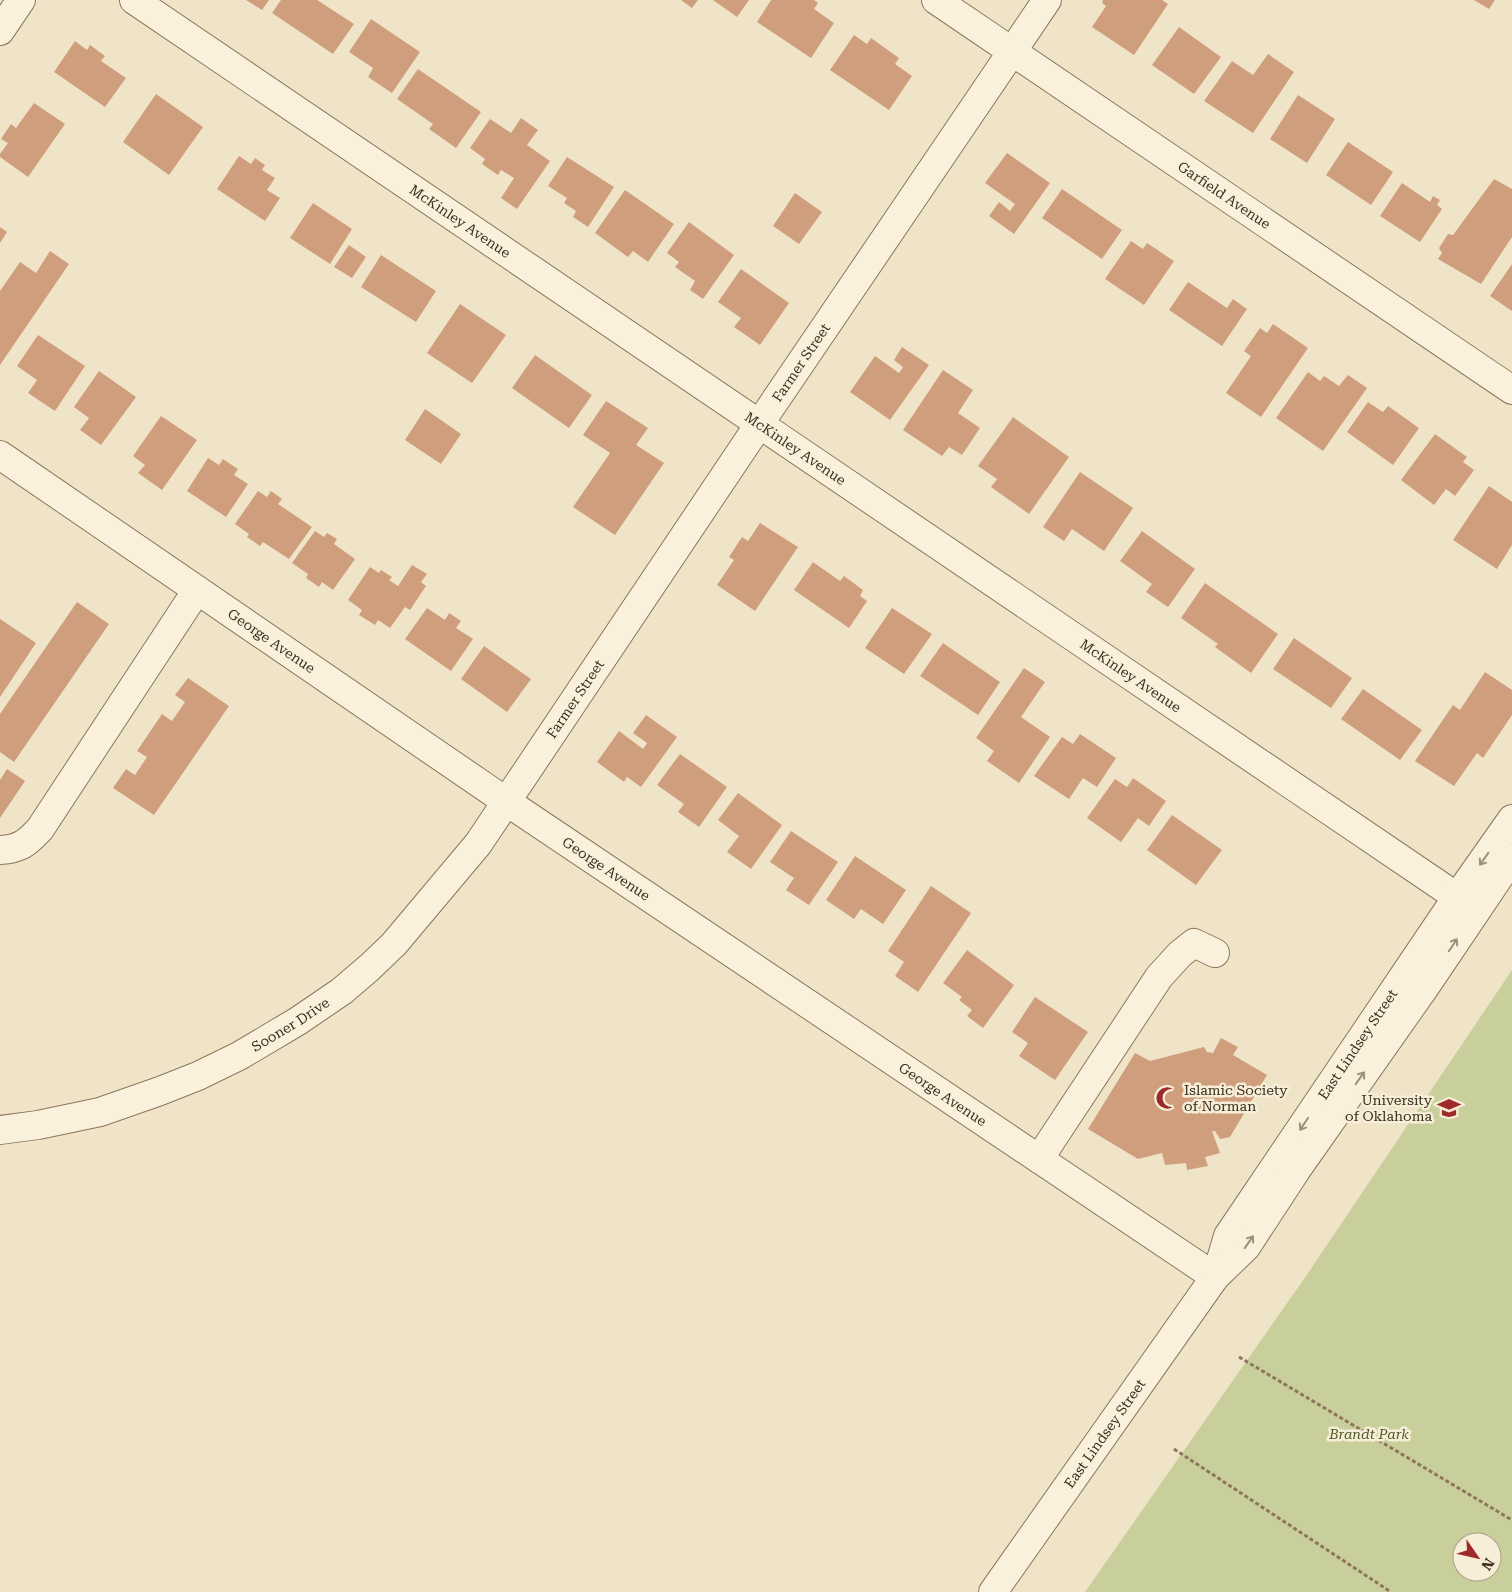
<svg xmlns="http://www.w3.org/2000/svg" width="1512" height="1592" font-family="'Roboto Serif',serif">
<rect width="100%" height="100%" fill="#f0e4c8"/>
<path fill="#c9cf9b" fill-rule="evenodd" d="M1512,970V1592H1085L1306,1276ZM1462,1542H1492V1572H1462Z"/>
<path fill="#cf9f7d" d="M246,0H269L262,10Z
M281,0H317L354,24L333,54L272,13Z
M681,0H698L692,8Z
M713,0H749L737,17Z
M771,0H814L818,3L814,9L834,23L811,58L757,22Z
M1103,0H1162L1168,4L1134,55L1092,27L1106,6L1102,3Z
M1474,0H1495L1489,9Z
M371,19L420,52L392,93L368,77L373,68L349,52Z
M1179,27L1221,57L1194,94L1152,65Z
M854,35L867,44L871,38L899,58L895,64L912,76L889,110L830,70Z
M75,41L87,50L90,45L105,56L101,61L126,78L105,107L54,72Z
M1268,54L1294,72L1253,133L1204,101L1232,61L1253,75Z
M418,69L481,112L456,148L429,129L433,124L397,99Z
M156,94L203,127L169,175L123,142Z
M1298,95L1335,119L1307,163L1270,139Z
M34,103L65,124L28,177L0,157V154L8,143L1,139L11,124L16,128Z
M521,118L538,130L527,145L550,161L517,209L501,198L514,178L501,170L498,175L482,164L485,159L470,148L490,119L511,133Z
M1348,142L1393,172L1371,205L1326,175Z
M1007,153L1050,183L1014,234L989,216L999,202L1010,211L1015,204L985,183Z
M239,156L251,164L255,158L265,165L262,170L275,178L267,190L280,198L265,221L217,189Z
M567,157L614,187L588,227L573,217L576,211L564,203L567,198L548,186Z
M1494,179L1512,189V237L1481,284L1438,259L1442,253L1439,248L1448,234L1453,235Z
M1402,183L1430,202L1433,196L1440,200L1437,205L1442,209L1420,242L1380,216Z
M1062,189L1122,230L1102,259L1042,218Z
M625,190L674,224L648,262L633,251L628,257L595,233Z
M795,193L822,212L799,244L773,226Z
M313,203L352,229L330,264L290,238Z
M689,222L734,255L703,299L690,290L695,281L675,267L679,262L667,253Z
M0,227L7,232L0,243Z
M1131,241L1143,249L1147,243L1174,261L1144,305L1105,279Z
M349,245L366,257L352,278L334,267Z
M50,251L69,264L0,365V291L20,262L36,273Z
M381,255L436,291L416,322L361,287Z
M1512,264V311L1490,296Z
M741,269L789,303L760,345L734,327L741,318L718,302Z
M1188,282L1227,308L1233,299L1247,309L1222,346L1169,310Z
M460,304L506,335L472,383L427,353Z
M1273,324L1308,348L1261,417L1226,393L1251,356L1244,351L1260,328L1267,333Z
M38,335L85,366L55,411L28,393L37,380L17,366Z
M902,347L929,365L890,420L850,392L875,356L899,373L903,367L894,360Z
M535,355L592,395L569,428L512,388Z
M943,370L973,390L958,413L980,428L962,455L949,447L942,456L903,430Z
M99,371L136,397L101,445L80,430L89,418L74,407Z
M1308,372L1320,381L1324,376L1339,386L1348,375L1367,388L1323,451L1276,418Z
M606,401L648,428L636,445L664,463L615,535L573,507L610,453L583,435Z
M1368,402L1383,412L1388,406L1419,428L1393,465L1347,432Z
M425,409L461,434L441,464L405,440Z
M161,416L197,440L162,490L138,473L145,465L133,456Z
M1013,417L1069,457L1029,514L991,487L997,479L978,466Z
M1435,434L1467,457L1463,462L1474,470L1455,496L1446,489L1434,505L1401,480Z
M208,458L219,465L223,459L238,469L234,475L248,484L226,517L187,491Z
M1080,472L1133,508L1104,551L1072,529L1064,541L1043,527Z
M1489,486L1512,502V545L1497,569L1453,540Z
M258,491L267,497L271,491L282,499L278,504L312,527L289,559L263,542L260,546L247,537L249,534L235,524Z
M760,523L798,547L755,611L717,585L734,560L729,557L742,537L748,541Z
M315,531L324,537L327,533L337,539L334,544L355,559L333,590L322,582L319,587L306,578L308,574L292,563Z
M1142,531L1195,569L1168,607L1146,592L1152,584L1120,561Z
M813,562L840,581L844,576L863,590L860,596L867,601L849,628L794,590Z
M412,565L427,574L421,582L426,586L410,610L405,607L390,628L378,620L375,625L359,615L362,610L348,600L370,567L379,573L381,570L392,577L389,580L398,586Z
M1205,583L1278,634L1251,673L1215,647L1218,644L1181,618Z
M77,602L109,624L14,762L0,752V714Z
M427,608L445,620L449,613L461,621L456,628L473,639L451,671L405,639Z
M892,608L932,634L904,674L865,648Z
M0,619L36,643L0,697Z
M1294,638L1352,678L1331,708L1273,669Z
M943,643L1000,682L978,715L920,676Z
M484,646L531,679L507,712L461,679Z
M1024,668L1045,682L1021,717L1050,737L1019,783L987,761L994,751L976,738Z
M1485,672L1512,690V715L1483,758L1477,753L1454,786L1415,761L1453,705L1460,710Z
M188,678L229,706L154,815L113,788L126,769L135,775L147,757L137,751L162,714L172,721L185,702L175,695Z
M1363,689L1422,730L1400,760L1341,719Z
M646,715L677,737L641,787L627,777L624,782L597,762L619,731L643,749L647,743L633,733Z
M1080,734L1116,758L1097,787L1083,778L1069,799L1034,776L1062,737L1073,744Z
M680,754L727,787L699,827L678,812L684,804L657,785Z
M7,769L25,781L0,818V780Z
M1133,778L1166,801L1149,826L1138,818L1121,842L1087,818L1115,779L1127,787Z
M738,793L782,825L751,869L727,852L739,836L718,820Z
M1172,815L1222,850L1196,885L1147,850Z
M791,831L838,862L809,905L786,890L794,878L770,862Z
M855,856L906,890L883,924L861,909L854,919L826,900Z
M931,886L971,913L918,992L895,976L904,962L888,951Z
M967,950L1014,985L983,1028L967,1016L972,1010L959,1000L962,997L943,983Z
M1035,997L1088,1032L1055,1080L1019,1056L1028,1043L1012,1032Z
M1221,1038L1238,1047L1233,1055L1267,1075L1230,1137L1220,1139L1215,1131H1212L1220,1153L1205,1157L1208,1166L1187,1170L1186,1163L1165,1165L1162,1153L1138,1159L1088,1129L1135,1053L1150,1061L1204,1047L1207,1052L1213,1053Z"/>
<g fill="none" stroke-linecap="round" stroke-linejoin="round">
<defs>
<g id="minor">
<path id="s1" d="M134,0L1457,897"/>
<path id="s2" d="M936,0L1512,390"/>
<path d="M0,31L21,0"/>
<path id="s3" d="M0,455L507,802L1215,1277"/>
<path d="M0,850C20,849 27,843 40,829L197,590"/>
<path id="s4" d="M0,1130L38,1125L100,1112L160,1091L198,1076L239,1056L298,1021L342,991L370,967L394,944L478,844L760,423L1047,0"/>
<path d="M1039,1159L1159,977L1180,954L1194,943L1215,953"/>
<path id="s5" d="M1217,1273L1228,1236L1457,897L1512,819"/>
<path id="s6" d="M993,1592L1215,1277L1246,1247L1297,1169L1425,987L1512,858"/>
</g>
</defs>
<use href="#minor" stroke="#8d765c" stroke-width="30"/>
<path stroke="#8d765c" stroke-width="3" stroke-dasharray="4 2.5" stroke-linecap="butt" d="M1239,1357L1512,1520
M1174,1449L1391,1592"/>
<use href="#minor" stroke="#faf1dc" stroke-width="28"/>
</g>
<defs><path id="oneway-shaft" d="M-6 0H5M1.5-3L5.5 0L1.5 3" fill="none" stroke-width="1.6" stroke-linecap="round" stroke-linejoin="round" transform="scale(1.25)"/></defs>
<g stroke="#9c907e">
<use href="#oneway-shaft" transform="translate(1484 859) rotate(125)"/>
<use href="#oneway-shaft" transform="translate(1453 945) rotate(-56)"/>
<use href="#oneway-shaft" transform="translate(1360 1078) rotate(-55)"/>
<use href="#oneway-shaft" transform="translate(1304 1124) rotate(124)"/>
<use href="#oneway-shaft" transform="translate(1249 1242) rotate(-55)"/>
</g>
<defs>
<symbol id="mosque-bare" viewBox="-9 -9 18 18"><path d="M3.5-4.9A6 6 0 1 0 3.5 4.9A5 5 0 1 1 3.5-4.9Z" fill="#9e2a2b" stroke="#f7eed8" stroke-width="2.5" paint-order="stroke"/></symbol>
<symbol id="university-bare" viewBox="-9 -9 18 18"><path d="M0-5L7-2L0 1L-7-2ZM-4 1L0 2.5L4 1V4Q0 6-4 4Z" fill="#9e2a2b" stroke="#f7eed8" stroke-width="2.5" paint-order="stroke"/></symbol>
</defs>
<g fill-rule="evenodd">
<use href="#mosque-bare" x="1151" y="1082" width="32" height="32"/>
<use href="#university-bare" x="1433" y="1092" width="32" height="32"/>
</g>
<g text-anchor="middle" stroke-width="5" stroke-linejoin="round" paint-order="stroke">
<g font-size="14" fill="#3d2e20" stroke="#f7eed8">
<text dy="5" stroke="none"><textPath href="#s2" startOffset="348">Garfield Avenue</textPath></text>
<text dy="5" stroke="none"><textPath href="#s1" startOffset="394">McKinley Avenue</textPath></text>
<text dy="5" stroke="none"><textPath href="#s4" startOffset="1154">Farmer Street</textPath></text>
<text dy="5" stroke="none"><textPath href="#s1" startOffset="799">McKinley Avenue</textPath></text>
<text dy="5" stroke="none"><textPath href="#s3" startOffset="329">George Avenue</textPath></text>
<text dy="5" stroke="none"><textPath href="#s1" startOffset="1204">McKinley Avenue</textPath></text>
<text dy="5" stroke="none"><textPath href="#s4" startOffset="749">Farmer Street</textPath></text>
<text dy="5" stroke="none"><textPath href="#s3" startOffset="734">George Avenue</textPath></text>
<text dy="5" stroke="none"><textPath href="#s4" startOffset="312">Sooner Drive</textPath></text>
<text dy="5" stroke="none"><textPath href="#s5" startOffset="270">East Lindsey Street</textPath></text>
<text dy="5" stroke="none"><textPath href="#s3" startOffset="1139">George Avenue</textPath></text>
<text dy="5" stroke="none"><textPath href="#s6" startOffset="194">East Lindsey Street</textPath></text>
</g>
<g font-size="14" fill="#3d2e20" stroke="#f7eed8" text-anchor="start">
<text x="1184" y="1095">Islamic Society<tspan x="1184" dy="16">of Norman</tspan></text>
<text x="1432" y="1105" text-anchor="end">University<tspan x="1432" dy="16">of Oklahoma</tspan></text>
</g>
<g font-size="14" font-style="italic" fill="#4d5a26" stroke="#f7eed8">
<text x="1369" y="1439">Brandt Park</text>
</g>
</g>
<g transform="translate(1477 1557) rotate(124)"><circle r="24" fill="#f7eed8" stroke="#ada18e"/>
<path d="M0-4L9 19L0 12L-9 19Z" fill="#9e2a2b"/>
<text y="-8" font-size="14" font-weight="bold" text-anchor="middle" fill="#3d2e20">N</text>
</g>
</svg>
